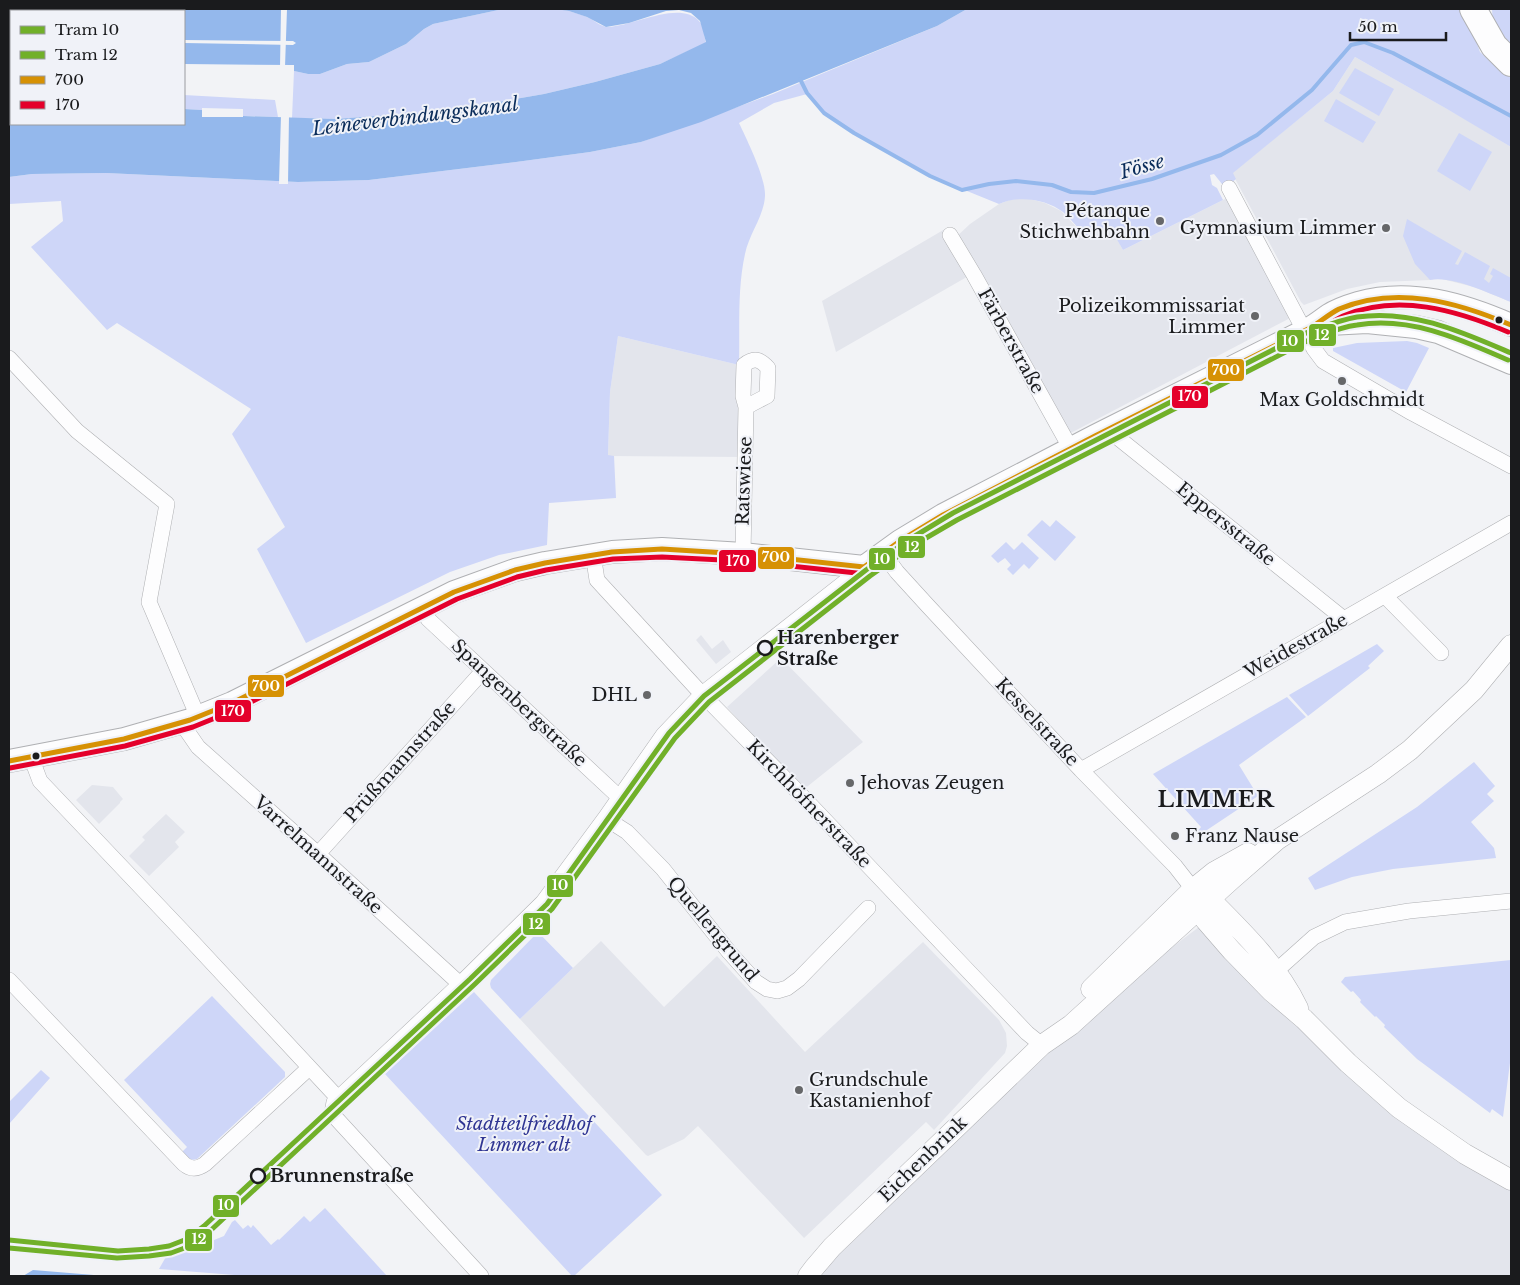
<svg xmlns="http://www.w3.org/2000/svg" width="1520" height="1285" font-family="'Libre Baskerville',serif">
<rect width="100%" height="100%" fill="#f2f3f6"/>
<path fill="#e3e5ec" d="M1355,57L1465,119L1511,147V302L1474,287L1438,278L1430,280L1380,282L1347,289L1304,305L1301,302L1232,173L1333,91Z
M1233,195L1296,315L1065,436L953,240L970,224L999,204L1012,199H1030L1045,203L1061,211L1085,236L1109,225L1123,250Z
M945,229L972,274L836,352L822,301Z
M618,336L739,365L742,457L608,456L610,392Z
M701,635L712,649L723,640L731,652L716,664L696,640Z
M781,658L863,742L803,790L727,707Z
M92,785L113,787L123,799L120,802V803L99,824L76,800Z
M166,814L185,832L175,842L179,847L149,876L129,856L145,840L142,837Z
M1199,927L1348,1063L1511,1180V1276H808L1042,1045Z
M601,941L664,1007L717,956L805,1052L923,942L999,1020L1006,1033L1007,1046L1005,1053L934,1130L926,1122L804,1238L698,1126L684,1139L648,1156L646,1155L520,1019Z"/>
<path fill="#ced6f8" d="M503,9C525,9 548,6 569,11C575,13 582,15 587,17C594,20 601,27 608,27C635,26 679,0 699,21C704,26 704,36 706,43L660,64L595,82L544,94L475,106L417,113L335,119L292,118L294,71L308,74H320L347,64L369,62L406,44L424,29L433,24Z
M967,9H1465L1480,52L1496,67L1511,78V147L1447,109L1355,57L1333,91L1233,173L1236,179L1229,185L1222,184L1214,174L1210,175L1212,185L1217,188L1223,200L1123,250L1109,226L1085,236C1078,228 1071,219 1063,212C1046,199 1019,195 999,204L930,176L854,133L824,113L807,94L774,103L739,123C747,140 766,178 765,196C764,216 749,234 745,254C737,290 740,329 739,365L618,336L610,392L608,455L614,456L616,498L549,503L547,545L499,555L450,572L306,643L257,549L285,527L232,434L251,409L117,323L107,330L31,247L63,221L61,201L9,204V177L32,174L106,173L298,182L369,180L516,162L590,152L641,142L773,94L937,26Z
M1492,9H1511V48C1500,36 1492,26 1492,9Z
M1355,68L1394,89L1379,116L1339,93Z
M184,95L275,100L278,117L243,116V109L202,108V110L184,109Z
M1336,99L1376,122L1363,143L1324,121Z
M1459,133L1492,152L1470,191L1437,171Z
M1407,219L1462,251L1455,264L1458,265L1465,252L1490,266L1484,279L1489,283L1493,276L1490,274L1493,268L1511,278V302C1491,294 1451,275 1430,280L1415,264L1403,236Z
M1407,341L1417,343L1429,348L1406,392L1333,351V348L1357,343Z
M1042,520L1050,527L1056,520L1076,537L1055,561L1027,535Z
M1006,542L1014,550L1022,542L1039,558L1029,569L1024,564L1013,575L1007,569L1011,565L1005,558L998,563L991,556Z
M1377,644L1384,651L1368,666L1370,668L1308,716L1289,695Z
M1287,697L1306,717L1239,765L1258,796L1201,834L1198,831L1201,827L1153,774Z
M1474,762L1495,786L1487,794L1494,801L1471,822L1494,848L1496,858L1393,869L1352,877L1315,890L1308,878L1417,807Z
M538,932L573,968L520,1019L491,988L490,984L491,980Z
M1511,960V1055L1503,1117L1492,1109L1490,1113L1417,1059L1384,1027L1385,1025L1376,1016L1375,1017L1360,1002L1361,1000L1353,991L1351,992L1341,982L1345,977Z
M474,992L662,1195L574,1276H572L385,1074Z
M212,996L285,1072V1077L197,1159C190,1161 186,1158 181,1153L187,1147L124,1080Z
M41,1070L50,1078L9,1124V1102Z
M325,1208L387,1276H247L159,1269L167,1255L195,1242H209L224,1236L232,1222L235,1220L243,1229L248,1225L251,1228L253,1225L271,1245L278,1239L279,1240L304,1216L310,1222Z"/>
<path fill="#94b8ec" d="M9,9H503L433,24L424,29L406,44L369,62L347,64L320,74H308L294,71V65L184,64V43L293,45L296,43L293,41L184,40V11H11V50H9Z
M556,9H967L937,26L701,122L641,142L590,152L516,162L369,180L298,182L106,173L32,174L9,177V108H11V124H184V109L202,110V117H243V116L335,119L417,113L475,106L544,94L595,82L660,64L706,42L700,21L691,13L679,10L666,11L629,23L606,27L587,17L569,11Z
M33,1270L106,1276H23Z"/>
<path fill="#f2f3f6" d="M281,9H287L285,67H280Z
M281,115H289L288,184H279Z"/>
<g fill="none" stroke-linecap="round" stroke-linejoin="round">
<path stroke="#94b8ec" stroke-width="4" d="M800,79L807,93L824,113L854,133L930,176L962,190L989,184L1016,181L1052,185L1071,192L1094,193L1152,179L1221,155L1257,135L1312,90L1351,45L1364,42L1393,53L1511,116"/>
<defs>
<path id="street" d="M1229,188L1314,349L1323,361L1412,413L1511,466
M950,235L974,275L1071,449
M9,358L77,431L167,504L149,602L198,717
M1107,429L1344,619
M883,553L897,572L928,606L1081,770L1175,866L1193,889
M593,554L597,580L699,691L803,797L1027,1033L1042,1045
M743,554L746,407L743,396L744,365C754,357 760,359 768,368L767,396L746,407
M1385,596L1441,653
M422,607L428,619L619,797
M184,722L187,731L198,747L318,854L460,984
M31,757L40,781L189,938L337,1097
M1081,770L1511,523
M605,818L627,832L663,869L729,952L756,982L767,989L777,991L787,988L799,979L868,908
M318,854L483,671
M1276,971L1314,937L1345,922L1409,911L1511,901
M9,980L184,1164C191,1170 198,1169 205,1164L309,1068
M481,1276L335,1117L332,1113L334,1102L460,984L543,902L605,818L663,735L702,694L864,567"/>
<path id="secondary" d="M1193,889L1198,910L1206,921L1232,951L1271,991L1304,1019L1348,1063L1399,1108L1465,1154L1511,1180
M1199,893L1210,899C1243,932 1278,966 1298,1008
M1091,989L1193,889L1214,872L1248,853
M808,1276L814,1268L832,1247L1042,1045L1071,1025L1231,880L1277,840L1378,774L1410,750L1474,690L1511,645"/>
<path id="primary" d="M1319,326L1329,324L1367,322L1416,327L1438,332L1511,363
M9,761L124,739L190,720L232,703L454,592L515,570L545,563L612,552L662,549L743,554L864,567L900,541L943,515L1095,436L1310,328C1317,324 1323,319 1329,315C1338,309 1348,306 1358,303C1410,288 1463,304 1511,325"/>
<path id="highway" d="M1473,9L1494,46L1511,63"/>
</defs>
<use href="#street" stroke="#afb0b3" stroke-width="16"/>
<use href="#secondary" stroke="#afb0b3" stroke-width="21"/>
<use href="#primary" stroke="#afb0b3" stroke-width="24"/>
<use href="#highway" stroke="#afb0b3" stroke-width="28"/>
<use href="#street" stroke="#fdfdfe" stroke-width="15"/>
<use href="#secondary" stroke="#fdfdfe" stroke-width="20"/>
<use href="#primary" stroke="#fdfdfe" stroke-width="22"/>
<use href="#highway" stroke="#fdfdfe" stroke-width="26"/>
<defs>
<path id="bus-1" d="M9,761L124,739L190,720L232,703L454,592L515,570L545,563L612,552L662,549L743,554L864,567L900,541L943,515L1095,436L1310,328C1320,322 1329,314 1339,309C1396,285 1457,302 1511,325"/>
<path id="bus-2" d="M10,768L125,746L193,727L235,710L457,599L517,577L546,570L613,559L662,557L742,561L866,574L904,547L947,522L1098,443L1313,335C1323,329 1332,321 1343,316C1398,293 1456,310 1508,332"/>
</defs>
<use href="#bus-1" stroke="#f0f2f8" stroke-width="9"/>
<use href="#bus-2" stroke="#f0f2f8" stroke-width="9"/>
<use href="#bus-1" stroke="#d69104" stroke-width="5"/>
<use href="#bus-2" stroke="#e4002b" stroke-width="5"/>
<defs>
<path id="tram-1" d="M9,1240L118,1251L149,1249L169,1246L187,1239L204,1226L470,979L547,904L669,733L704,696L866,570L910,539L953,513L1306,333C1323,327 1339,320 1357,317C1412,309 1462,332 1511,353"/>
<path id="tram-2" d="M9,1248L117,1258L149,1256L171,1253L190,1246L209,1232L475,984L552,909L675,738L709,702L870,576L914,545L957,520L1309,340C1325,334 1340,327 1357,325C1410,316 1460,339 1508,360"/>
</defs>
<use href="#tram-1" stroke="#f0f2f8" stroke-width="9"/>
<use href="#tram-2" stroke="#f0f2f8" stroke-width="9"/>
<use href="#tram-1" stroke="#71b029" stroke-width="5"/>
<use href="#tram-2" stroke="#71b029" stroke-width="5"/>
</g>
<g fill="#666769" stroke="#f0f2f8" stroke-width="2">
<circle cx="1160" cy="221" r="5"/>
<circle cx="1386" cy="228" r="5"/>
<circle cx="1255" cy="316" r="5"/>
<circle cx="1342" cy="381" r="5"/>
<circle cx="647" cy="695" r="5"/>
<circle cx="850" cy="783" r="5"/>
<circle cx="1175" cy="836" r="5"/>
<circle cx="799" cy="1090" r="5"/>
</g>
<g fill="#1a1b1d" stroke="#f0f2f8" stroke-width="2">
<circle cx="1499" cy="320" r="4.5"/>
<circle cx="36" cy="756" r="4.5"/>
</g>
<g fill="#f0f2f8" stroke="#1a1b1d" stroke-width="2.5">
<circle cx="765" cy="648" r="7"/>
<circle cx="258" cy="1176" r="7"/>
</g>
<g text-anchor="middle" stroke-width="4" stroke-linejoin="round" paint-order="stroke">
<g font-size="18" fill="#1a1b1d" stroke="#f0f2f8" text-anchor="end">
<text x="1150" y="217">Pétanque<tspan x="1150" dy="21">Stichwehbahn</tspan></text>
<text x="1376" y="234">Gymnasium Limmer</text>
<text x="1245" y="312">Polizeikommissariat<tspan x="1245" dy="21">Limmer</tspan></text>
<text x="1342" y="406" text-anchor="middle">Max Goldschmidt</text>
<text x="637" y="701">DHL</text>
<text x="860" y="789" text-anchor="start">Jehovas Zeugen</text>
<text x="1185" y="842" text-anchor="start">Franz Nause</text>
<text x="809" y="1086" text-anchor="start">Grundschule<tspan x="809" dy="21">Kastanienhof</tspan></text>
</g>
<g font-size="18" fill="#1a1b1d" stroke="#f0f2f8">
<text transform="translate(1011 341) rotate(61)" y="6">Färberstraße</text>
<text transform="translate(744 481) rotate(-88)" y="6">Ratswiese</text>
<text transform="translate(1226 524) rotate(39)" y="6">Eppersstraße</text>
<text transform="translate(1296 646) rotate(-29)" y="6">Weidestraße</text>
<text transform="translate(519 703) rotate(43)" y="6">Spangenbergstraße</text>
<text transform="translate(1037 722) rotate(47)" y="6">Kesselstraße</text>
<text transform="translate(400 762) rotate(-48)" y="6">Prüßmannstraße</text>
<text transform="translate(809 804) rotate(46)" y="6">Kirchhöfnerstraße</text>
<text transform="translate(318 855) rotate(42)" y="6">Varrelmannstraße</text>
<text transform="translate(713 929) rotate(50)" y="6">Quellengrund</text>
<text transform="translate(923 1159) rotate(-44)" y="6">Eichenbrink</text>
</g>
<g font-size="18" font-weight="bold" fill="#1a1b1d" stroke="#f0f2f8" text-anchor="start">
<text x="777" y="644">Harenberger<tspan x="777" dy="21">Straße</tspan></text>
<text x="270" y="1182">Brunnenstraße</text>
</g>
<g font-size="18" font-style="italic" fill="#2f3593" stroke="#f0f2f8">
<text x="524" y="1130">Stadtteilfriedhof<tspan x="524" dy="21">Limmer alt</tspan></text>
</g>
<g font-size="19" font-style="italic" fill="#0a2c5a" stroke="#f0f2f8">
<text transform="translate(415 116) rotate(-7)" y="7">Leineverbindungskanal</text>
<text transform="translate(1142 166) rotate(-16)" y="7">Fösse</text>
</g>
<g font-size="22" font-weight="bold" letter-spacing="1" fill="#1a1b1d" stroke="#f0f2f8">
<text x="1216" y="807">LIMMER</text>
</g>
</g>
<g stroke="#f0f2f8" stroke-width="2">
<rect x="1308" y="323" width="29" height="24" rx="5" fill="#71b029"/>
<rect x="1276" y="329" width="29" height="24" rx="5" fill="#71b029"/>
<rect x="1207" y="358" width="38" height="24" rx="5" fill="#d69104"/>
<rect x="1171" y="385" width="38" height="24" rx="5" fill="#e4002b"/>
<rect x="897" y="535" width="29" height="24" rx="5" fill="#71b029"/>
<rect x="757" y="546" width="38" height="24" rx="5" fill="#d69104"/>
<rect x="868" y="547" width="28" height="24" rx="5" fill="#71b029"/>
<rect x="718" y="549" width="39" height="24" rx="5" fill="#e4002b"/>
<rect x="247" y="674" width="38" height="24" rx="5" fill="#d69104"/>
<rect x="214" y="699" width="38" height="24" rx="5" fill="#e4002b"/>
<rect x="546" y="874" width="28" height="24" rx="5" fill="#71b029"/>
<rect x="522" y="912" width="29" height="24" rx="5" fill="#71b029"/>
<rect x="212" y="1194" width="28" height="24" rx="5" fill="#71b029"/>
<rect x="184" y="1228" width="29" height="24" rx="5" fill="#71b029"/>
</g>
<g font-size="14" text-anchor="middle" font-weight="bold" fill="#fff">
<text x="1322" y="340">12</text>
<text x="1290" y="346">10</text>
<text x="1226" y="375">700</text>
<text x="1190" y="401">170</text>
<text x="912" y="552">12</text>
<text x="776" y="562">700</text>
<text x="882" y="564">10</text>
<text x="738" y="566">170</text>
<text x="266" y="691">700</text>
<text x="233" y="716">170</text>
<text x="560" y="890">10</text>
<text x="536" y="929">12</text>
<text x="226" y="1210">10</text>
<text x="199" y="1244">12</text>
</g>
<rect width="1520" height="1285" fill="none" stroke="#1a1b1d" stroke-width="20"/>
<rect x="10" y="10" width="175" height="115" fill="#f0f2f8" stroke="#9a9ca0"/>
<rect x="20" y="26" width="25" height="8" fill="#71b029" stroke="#9a9ca0"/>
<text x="55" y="35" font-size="15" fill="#1a1b1d">Tram 10</text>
<rect x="20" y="51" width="25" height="8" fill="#71b029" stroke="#9a9ca0"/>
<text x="55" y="60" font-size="15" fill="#1a1b1d">Tram 12</text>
<rect x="20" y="76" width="25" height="8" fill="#d69104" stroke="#9a9ca0"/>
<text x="55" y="85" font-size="15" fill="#1a1b1d">700</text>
<rect x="20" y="101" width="25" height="8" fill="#e4002b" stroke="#9a9ca0"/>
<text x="55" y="110" font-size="15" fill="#1a1b1d">170</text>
<path d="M1350 32v8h96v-8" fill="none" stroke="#1a1b1d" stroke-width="2.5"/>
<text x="1358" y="32" font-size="15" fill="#1a1b1d" stroke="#f0f2f8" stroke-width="4" paint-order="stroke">50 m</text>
</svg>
